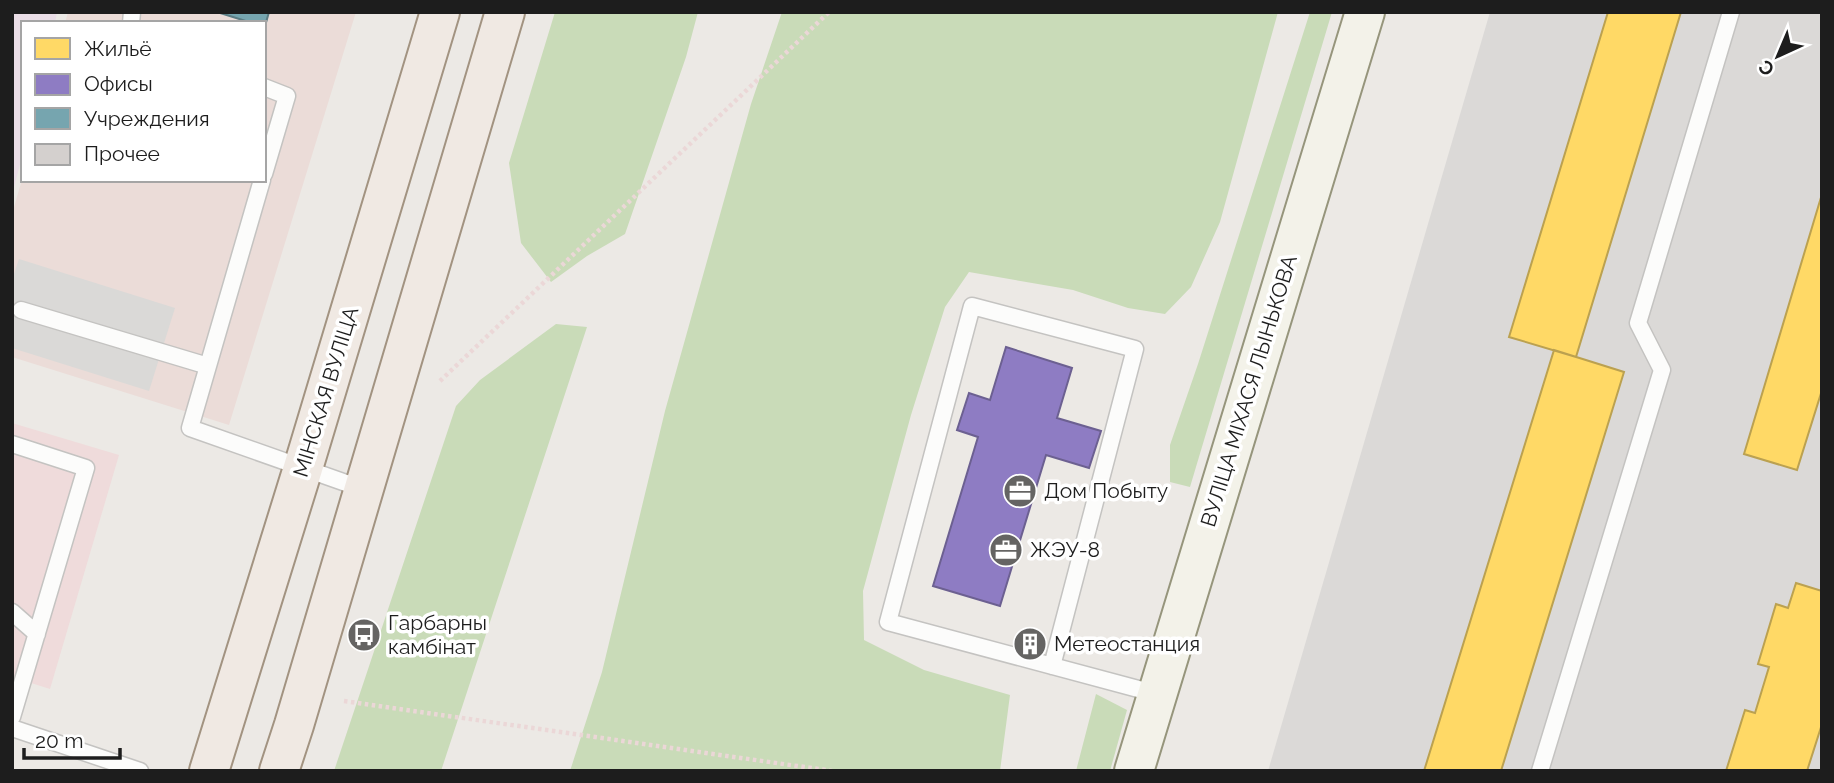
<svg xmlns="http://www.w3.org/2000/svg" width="1834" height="783" font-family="Raleway,sans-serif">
<rect width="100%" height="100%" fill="#ece9e5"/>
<path fill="#dbd9d7" d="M1490,12H1822V771H1268Z"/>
<path fill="#efdbdb" d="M12,423L119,455L50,689L12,677Z"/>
<path fill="#eadde6" d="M12,12H57L55,23H23V153L12,195Z"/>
<path fill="#ebdcd8" d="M68,12H356L229,425L12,357V214L23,176V180H264V23H65Z"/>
<path fill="#c9dbb8" d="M555,12H698L686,57L625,234L587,256L551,282L521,243L509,163Z
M782,12H1278L1220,222L1191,287L1165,314L1128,308L1073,290L969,272L945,307L911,415L863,591L864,640L924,670L1010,695L1000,771H570L602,672L665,411L751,104Z
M1310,12H1332L1190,487L1170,482V445L1198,364Z
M556,324L587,327L441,771H334L456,406L480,380Z
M1096,694L1127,710L1110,771H1076Z"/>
<path fill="#dad9d7" d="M19,259L175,308L149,391L12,348V280Z"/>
<path fill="#ffd966" stroke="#bba150" stroke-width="2" d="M1608,12H1681L1576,357L1509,337Z
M1822,194V390L1797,470L1744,454Z
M1554,350L1624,372L1501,771H1424Z
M1796,583L1822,591V724L1807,771H1726L1745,710L1755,713L1769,667L1758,664L1776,604L1788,608Z"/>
<path fill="#8e7cc3" stroke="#6c6091" stroke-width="2" d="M1006,347L1072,368L1057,418L1101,431L1089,468L1046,455L1000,606L933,586L978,437L957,430L969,393L990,400Z"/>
<path fill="#76a5af" stroke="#5b7c83" stroke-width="2" d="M217,12H269L265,26L264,23H252Z"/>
<path fill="#d4d0ce" stroke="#cfcac6" stroke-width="2" d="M1026,637L1036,640L1035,651L1023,649Z"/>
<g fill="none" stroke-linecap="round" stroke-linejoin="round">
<defs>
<path id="lane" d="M131,23L132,12
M264,87L287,96L264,174
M262,180L190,428L363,489
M21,310L208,366
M12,444L86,468L12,717
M12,612L37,634
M1052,666L1135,349L972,306L888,622L1157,694
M12,728L140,771
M1540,771L1662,370L1638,323L1731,12"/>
<path id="secondary" d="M1134,771L1365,12"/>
<path id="primary" d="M209,771L303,468L440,12
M279,771L294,725L505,12"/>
</defs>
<use href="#lane" stroke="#c4c3c1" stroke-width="19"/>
<use href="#secondary" stroke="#96957c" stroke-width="42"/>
<use href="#primary" stroke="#a29381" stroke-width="42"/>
<path stroke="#ebd7d7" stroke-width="4.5" stroke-dasharray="3.5 3.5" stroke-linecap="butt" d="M440,381L829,12
M344,701L832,771"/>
<use href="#lane" stroke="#fcfcfb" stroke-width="16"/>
<use href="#secondary" stroke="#f3f2e9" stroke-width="38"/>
<use href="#primary" stroke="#f0e9e3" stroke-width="38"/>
</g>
<defs>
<symbol id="office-disc" viewBox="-11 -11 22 22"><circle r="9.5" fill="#656463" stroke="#fff"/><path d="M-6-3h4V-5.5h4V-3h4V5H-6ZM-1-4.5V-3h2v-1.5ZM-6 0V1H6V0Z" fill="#fff"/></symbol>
<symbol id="bus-disc" viewBox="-11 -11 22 22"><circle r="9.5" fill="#656463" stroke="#fff"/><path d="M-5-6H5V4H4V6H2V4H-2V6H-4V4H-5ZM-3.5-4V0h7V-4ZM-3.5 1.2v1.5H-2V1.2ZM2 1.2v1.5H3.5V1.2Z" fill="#fff"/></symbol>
<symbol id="building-disc" viewBox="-11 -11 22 22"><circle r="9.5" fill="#656463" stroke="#fff"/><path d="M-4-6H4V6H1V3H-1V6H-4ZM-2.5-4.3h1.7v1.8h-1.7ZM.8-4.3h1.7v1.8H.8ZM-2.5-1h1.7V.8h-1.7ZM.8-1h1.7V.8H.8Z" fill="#fff"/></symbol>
</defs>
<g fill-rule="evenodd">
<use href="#office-disc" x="1001" y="472" width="38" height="38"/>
<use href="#office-disc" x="987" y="531" width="38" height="38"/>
<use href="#bus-disc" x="345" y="616" width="38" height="38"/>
<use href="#building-disc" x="1011" y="625" width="38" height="38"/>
</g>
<g text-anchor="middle" stroke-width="7" stroke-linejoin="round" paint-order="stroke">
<g font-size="21" fill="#1d1d1d" stroke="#fff">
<text transform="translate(1249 391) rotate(-73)" y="7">ВУЛІЦА МІХАСЯ ЛЫНЬКОВА</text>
<text transform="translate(326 392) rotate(-73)" y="7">МІНСКАЯ ВУЛІЦА</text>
</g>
<g font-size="21" fill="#1d1d1d" stroke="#fff" text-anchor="start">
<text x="1044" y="498">Дом Побыту</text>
<text x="1030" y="557">ЖЭУ-8</text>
<text x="388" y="630">Гарбарны<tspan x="388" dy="24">камбінат</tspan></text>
<text x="1054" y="651">Метеостанция</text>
</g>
</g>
<rect width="1834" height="783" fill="none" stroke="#1d1d1d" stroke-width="28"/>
<rect x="21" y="21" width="245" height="161" fill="#ffffff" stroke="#a5a5a5" stroke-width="2"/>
<rect x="35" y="38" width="35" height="21" fill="#ffd966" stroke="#a5a5a5" stroke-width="2"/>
<text x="84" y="56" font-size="21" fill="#1d1d1d">Жильё</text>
<rect x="35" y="74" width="35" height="21" fill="#8e7cc3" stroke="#a5a5a5" stroke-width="2"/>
<text x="84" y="91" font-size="21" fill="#1d1d1d">Офисы</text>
<rect x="35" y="108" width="35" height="21" fill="#76a5af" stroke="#a5a5a5" stroke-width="2"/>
<text x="84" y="126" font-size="21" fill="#1d1d1d">Учреждения</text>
<rect x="35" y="144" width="35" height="21" fill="#d4d0ce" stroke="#a5a5a5" stroke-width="2"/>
<text x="84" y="161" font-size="21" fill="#1d1d1d">Прочее</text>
<g transform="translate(1778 56) rotate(224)" stroke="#ffffff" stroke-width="5" paint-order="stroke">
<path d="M0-5L12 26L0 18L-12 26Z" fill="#1d1d1d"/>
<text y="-10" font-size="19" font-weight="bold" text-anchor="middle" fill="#1d1d1d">С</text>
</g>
<path d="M24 748v10h96v-10" fill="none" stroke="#1d1d1d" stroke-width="3.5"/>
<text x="35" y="748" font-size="21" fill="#1d1d1d" stroke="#ffffff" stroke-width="5" paint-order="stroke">20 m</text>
</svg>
